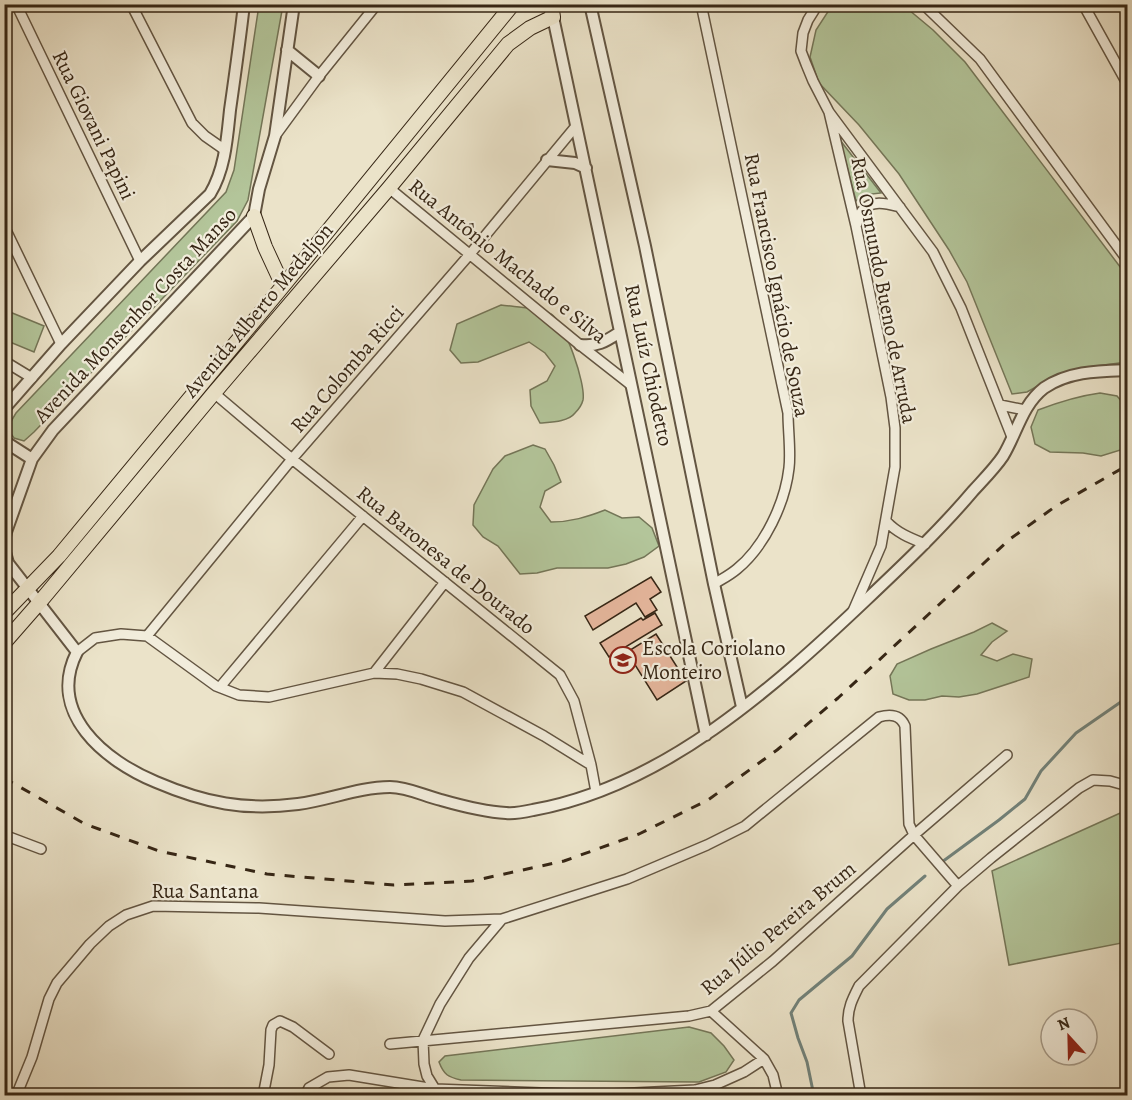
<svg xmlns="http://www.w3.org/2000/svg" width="1132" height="1100" font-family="Alegreya,serif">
<rect width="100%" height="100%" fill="#ebe3c9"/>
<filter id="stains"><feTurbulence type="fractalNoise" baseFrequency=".00333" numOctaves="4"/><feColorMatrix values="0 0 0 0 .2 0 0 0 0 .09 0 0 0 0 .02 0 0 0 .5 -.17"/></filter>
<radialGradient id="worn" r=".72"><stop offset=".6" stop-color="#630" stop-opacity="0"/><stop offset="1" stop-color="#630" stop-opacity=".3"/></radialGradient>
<path fill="#b3c59a" stroke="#747658" stroke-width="1.5" d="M259,5H283L248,200L237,221L34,432L24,441L14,438L7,428L16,413L226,192L234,170Z
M835,5H903L933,30L965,62L1127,276V362L1081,368L1056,376L1027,392L1012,394L967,282L949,250L899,174L859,125L819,83L810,57L816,30L829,10Z
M840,140L881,193L863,195L856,201Z
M501,305C513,307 541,307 551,314C565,323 586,384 583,400C582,404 578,410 575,413C568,422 551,422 540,423L531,406L530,390L547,381L555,366L545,353L529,342L478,362L461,363L450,350L457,324Z
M5,310L44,326L34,352L5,340Z
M1100,393L1117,396L1127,408V448L1101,456L1083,453L1050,452L1035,444L1031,427L1038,410C1059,402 1078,396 1100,393Z
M533,445L545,449L554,465L561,482L545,491L540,507L551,522C571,522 587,517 605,510L622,518L639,517L652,528L659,546L644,557L626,564L608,568H557L537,573L520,574L498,546L483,537L473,525L474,505L493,469L505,456Z
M992,623L1007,631L992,642L981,655L997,661L1013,654L1032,659L1029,677L977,694L959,697L942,696L925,700H909L893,694L890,676L897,664L931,649L974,632Z
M1127,810V942L1009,965L992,871Z
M689,1027L711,1033L724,1046L734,1060L726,1072L699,1082L461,1080C448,1077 444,1075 439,1062L445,1056Z"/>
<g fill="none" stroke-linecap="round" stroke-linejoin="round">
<path stroke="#718179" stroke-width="3" d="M942,862L999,820L1025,799L1041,771L1076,733L1128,697
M814,1096L807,1062L798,1038L791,1013L799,1000L852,956L887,909L925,876"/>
</g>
<path fill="#e5b69c" stroke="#362615" stroke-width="1.5" d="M651,577L661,592L650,599L657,610L645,617L636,603L593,630L585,616Z
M655,613L662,625L609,657L600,643L641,618L643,620Z
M656,634L686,681L657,700L627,652Z"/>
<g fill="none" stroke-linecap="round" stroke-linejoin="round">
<defs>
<path id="minor" d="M16,4L140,261
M131,4L192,123L205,136L225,150
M701,4L788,413C788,430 791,452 789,468C785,503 765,546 737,569C730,575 722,579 714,584
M818,4L808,20L803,33L801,51L806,64L813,81L829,112L933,252L961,308L1012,437
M923,4L980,59L1128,261
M1083,4L1128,85
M829,112L856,226L891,397L895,428V467L881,546L853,611
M275,136L319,76L377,4
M389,188L580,345L631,385
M4,226L61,344
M856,226C858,222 859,215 862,211C872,199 888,204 900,207
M4,361L32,378
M214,393L292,459L560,675L574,701L591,765L596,792
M1000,405L1025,410
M886,521C897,533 910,538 925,544
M147,636L292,459L470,254L576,126
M77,652L95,638L121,634L147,636L216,686L239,695L269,697L374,673L397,674L421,679L463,692L544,736L591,765
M374,673L445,582
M220,687L363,516
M4,835L41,849
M711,1011L764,1059L773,1075L778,1096
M390,1044L689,1016L711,1011L773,961L914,835L1007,755
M435,1089L427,1076L424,1064L423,1040L440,1004L469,958L502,919L627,879L707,845L745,826L879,717C890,714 900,714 905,726L909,824L914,835L958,886
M16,1096L32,1057L49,999L57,983L90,944L109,926L126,915L153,906L259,908L445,921L502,919
M263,1096L269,1065L271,1030L273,1025L280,1021L293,1027L329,1054
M305,1096L309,1088L328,1077L349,1075L435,1089L594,1095L695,1090L715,1085L744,1072L764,1059
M861,1096L848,1021C848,1007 853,998 859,986L958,886L991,858L1079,788L1093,780L1110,781L1128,786"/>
<path id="tertiary" d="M590,4L645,246L714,584L742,707
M553,17L706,735
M287,50L319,76
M547,160L575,163L586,168
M580,345C598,347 606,341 620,332
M4,409L61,344L140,261L210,194C225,169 227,139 230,110C235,75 240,40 244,4
M4,441L32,459
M4,541L6,532L32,459L53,430L254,216L259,189L275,136L294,4
M4,549L8,563L77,652C46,713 105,761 156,782C205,803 245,811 298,804C329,800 359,787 390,787C408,787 424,796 441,800C462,806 485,812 506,813C515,814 524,812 533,810C663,787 773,688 866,600C903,565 940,530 973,491C983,480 995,468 1003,456C1017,433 1022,405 1044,388C1069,371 1099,371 1128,370"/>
<path id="primary" d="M254,216L265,247L283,286
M4,613L59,556L283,286L513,4
M4,643L39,603L214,393L389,188L508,44L530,28L553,17L551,4"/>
</defs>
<use href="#minor" stroke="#635542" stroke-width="12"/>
<use href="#tertiary" stroke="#635542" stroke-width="14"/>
<use href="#primary" stroke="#362615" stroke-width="16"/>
<use href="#minor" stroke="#f2eddc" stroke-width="9"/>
<use href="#tertiary" stroke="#f2eddc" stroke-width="10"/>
<use href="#primary" stroke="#ebe3c9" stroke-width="14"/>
<path stroke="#362615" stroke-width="3" stroke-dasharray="10 10" stroke-linecap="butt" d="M4,778L85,824L159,851L267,874L394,885L472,881L564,861L639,834L708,800L777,750L838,698L1010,539L1056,506L1128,465"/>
</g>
<defs>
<symbol id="school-ring" viewBox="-11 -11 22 22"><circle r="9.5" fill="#f2eddc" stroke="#8f2418" stroke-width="1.5"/><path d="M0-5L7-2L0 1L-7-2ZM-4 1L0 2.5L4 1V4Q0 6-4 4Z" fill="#8f2418"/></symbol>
</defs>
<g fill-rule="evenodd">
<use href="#school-ring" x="608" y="645" width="30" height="30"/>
</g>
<g text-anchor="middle" stroke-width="4.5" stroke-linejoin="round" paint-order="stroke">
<g font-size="21" fill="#362615" stroke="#f2eddc">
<text transform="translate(94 125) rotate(64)" y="7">Rua Giovani Papini</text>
<text transform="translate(508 261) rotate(39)" y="7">Rua Antônio Machado e Silva</text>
<text transform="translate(777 285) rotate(79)" y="7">Rua Francisco Ignácio de Souza</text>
<text transform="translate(884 290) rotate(79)" y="7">Rua Osmundo Bueno de Arruda</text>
<text transform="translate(258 310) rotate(-50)" y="7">Avenida Alberto Medaljon</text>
<text transform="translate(135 315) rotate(-47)" y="7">Avenida Monsenhor Costa Manso</text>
<text transform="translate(649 365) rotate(78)" y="7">Rua Luíz Chiodetto</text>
<text transform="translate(347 369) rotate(-49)" y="7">Rua Colomba Ricci</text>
<text transform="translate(446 560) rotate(39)" y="7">Rua Baronesa de Dourado</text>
<text x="205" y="898">Rua Santana</text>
<text transform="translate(778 928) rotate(-40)" y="7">Rua Júlio Pereira Brum</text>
</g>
<g font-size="21" fill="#362615" stroke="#f2eddc" text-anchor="start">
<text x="642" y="655">Escola Coriolano<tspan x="642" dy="24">Monteiro</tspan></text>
</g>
</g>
<rect width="1132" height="1100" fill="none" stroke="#ebe3c9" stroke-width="24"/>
<rect x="6" y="6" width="1120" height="1088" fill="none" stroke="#362615" stroke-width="3"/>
<rect x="12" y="12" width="1108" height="1076" fill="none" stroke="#362615" stroke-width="1.5"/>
<g transform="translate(1069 1037) rotate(338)"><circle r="28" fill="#f2eddc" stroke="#a79d8c" stroke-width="1.5"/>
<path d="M0-4.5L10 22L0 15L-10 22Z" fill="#8f2418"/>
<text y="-9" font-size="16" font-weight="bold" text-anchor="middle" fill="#362615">N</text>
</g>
<rect width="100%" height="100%" filter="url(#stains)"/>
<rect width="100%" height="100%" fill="url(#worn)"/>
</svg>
